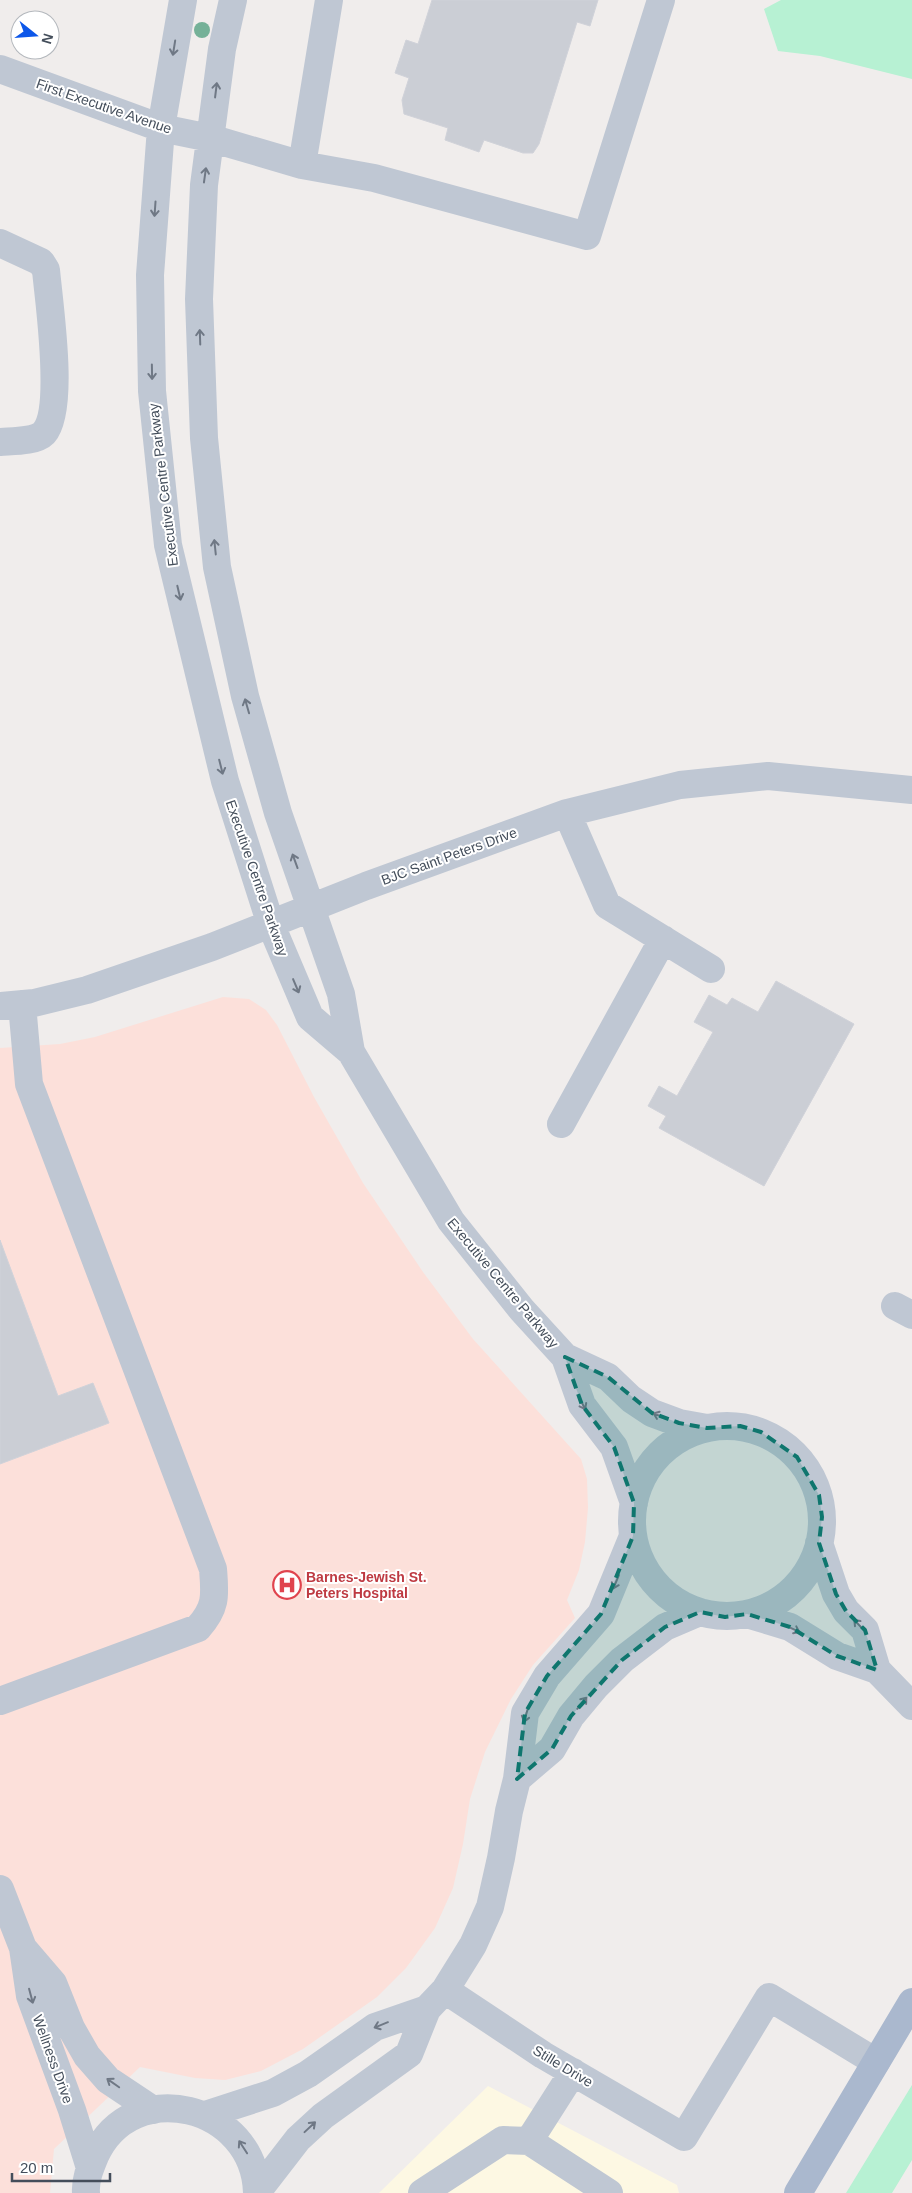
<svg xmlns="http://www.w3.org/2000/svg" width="912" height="2193" font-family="Helvetica,sans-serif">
<rect width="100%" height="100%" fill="#f0edec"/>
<path fill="#fdf8e3" d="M488,2086L677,2185L679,2193H379Z"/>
<path fill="#fce0da" d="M223,997L249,999L266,1010L277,1025L314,1097L363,1183L423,1272L473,1339L581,1459L587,1479L588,1508L585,1542L579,1570L567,1600L575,1618L533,1665L511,1699L485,1752L470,1799L463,1844L453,1888L435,1928L406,1968L377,1997L303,2049L261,2071L225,2080L195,2078L140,2067L54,2149L50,2193H0V1048L60,1044L95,1037Z"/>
<path fill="#b7f1d3" d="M781,0H912V79L820,56L778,51L764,9Z
M912,2085V2160L892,2193H846Z"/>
<path fill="#cbced5" stroke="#d0d2d9" d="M432,0H598L590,26L577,22L539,144L533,153H523L484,140L479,152L445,140L448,128L404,114L402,100L409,78L395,73L406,40L418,44Z
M776,981L854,1024L764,1186L659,1128L666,1116L648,1106L659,1086L677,1096L713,1032L694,1022L709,995L727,1005L732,998L758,1012Z
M0,1240L58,1396L93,1383L109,1423L0,1464Z"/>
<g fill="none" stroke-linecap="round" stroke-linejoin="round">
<path stroke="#bfc7d3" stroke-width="28" d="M183,0L161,128L150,275L152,391L168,545L225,781L271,925L310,1017L351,1052L451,1221L522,1310L565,1357L608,1377L631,1399L652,1413L679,1423L707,1428
M233,0L222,49L204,185L199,299L204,438L217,567L245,696L278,813L341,994L351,1052
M0,69L161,128L210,138L302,165L374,178L587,236L661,0
M302,165L329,0
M0,243L41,262L46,270C49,304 65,409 44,433C35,442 12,441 0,442
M567,813L607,905L711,969
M0,1006L34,1003L87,990L212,947L366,886L567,813L680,785L768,776L912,790
M561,1124L663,939
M895,1306L912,1315
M565,1357L582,1405L614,1447L634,1503
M632 1521a95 95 0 1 1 190 0a95 95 0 1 1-190 0Z
M819,1543L836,1594L846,1611L865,1630L877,1670
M747,1614L790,1627L837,1656L877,1670L912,1706
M0,1701L198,1628C217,1607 215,1595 213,1569L29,1084L22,1004
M517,1779L552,1749L571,1716L596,1686L622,1660L665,1627L700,1612
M0,1889L23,1948L30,1996L72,2110L90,2168
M23,1948L53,1983L71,2028L87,2056L108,2080L153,2110
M445,1990L543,2055L684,2137L769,1997L876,2062
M205,2115L273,2093L308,2074L375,2027L427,2009
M529,2141L573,2072
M257,2192L298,2139L323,2116L409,2054L427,2009L445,1990L473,1945L490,1907L501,1858L509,1811L517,1779L525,1713L547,1676L601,1614L633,1536
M86,2193C85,2180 90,2168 95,2156C132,2074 255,2105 257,2193
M422,2193L503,2140L529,2141L609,2193"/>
<path stroke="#aab8ce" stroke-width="28" d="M798,2193L912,2002"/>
</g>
<circle fill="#75b198" cx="202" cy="30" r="8"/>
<defs><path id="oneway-shaft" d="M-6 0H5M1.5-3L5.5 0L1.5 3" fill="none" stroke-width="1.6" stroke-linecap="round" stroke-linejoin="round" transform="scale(1.25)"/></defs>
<g stroke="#6f7885">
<use href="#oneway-shaft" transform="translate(174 48) rotate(99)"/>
<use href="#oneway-shaft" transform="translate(216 90) rotate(-83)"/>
<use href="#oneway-shaft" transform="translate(205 175) rotate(-82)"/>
<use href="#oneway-shaft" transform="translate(155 209) rotate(94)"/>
<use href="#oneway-shaft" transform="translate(200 337) rotate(-92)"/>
<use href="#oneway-shaft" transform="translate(152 372) rotate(89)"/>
<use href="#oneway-shaft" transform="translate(215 547) rotate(-96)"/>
<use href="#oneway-shaft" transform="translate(179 593) rotate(77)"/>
<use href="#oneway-shaft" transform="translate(247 706) rotate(-106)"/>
<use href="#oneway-shaft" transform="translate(221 767) rotate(76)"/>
<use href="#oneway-shaft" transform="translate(295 861) rotate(-110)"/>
<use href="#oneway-shaft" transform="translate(296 986) rotate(67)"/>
<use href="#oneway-shaft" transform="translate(582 1403) rotate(63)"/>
<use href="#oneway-shaft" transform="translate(660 1416) rotate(-159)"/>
<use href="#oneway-shaft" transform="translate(616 1582) rotate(113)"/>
<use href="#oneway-shaft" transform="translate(859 1625) rotate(-133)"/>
<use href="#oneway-shaft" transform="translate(793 1629) rotate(25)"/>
<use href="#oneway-shaft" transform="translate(582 1703) rotate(-51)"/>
<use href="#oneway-shaft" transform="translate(526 1715) rotate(106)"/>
<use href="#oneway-shaft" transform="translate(31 1996) rotate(75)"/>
<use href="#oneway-shaft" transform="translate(381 2025) rotate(158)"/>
<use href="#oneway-shaft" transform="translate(113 2083) rotate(-145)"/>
<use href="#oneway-shaft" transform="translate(310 2127) rotate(-43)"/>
<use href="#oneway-shaft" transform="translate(243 2147) rotate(-123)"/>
</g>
<path fill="#0f766e" fill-opacity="0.2" stroke="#0f766e" stroke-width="4" stroke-dasharray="10 6" stroke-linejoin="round" d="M565,1357L608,1377L652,1413L679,1423L707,1428L740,1426L761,1432L797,1457L819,1495L822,1517L819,1543L836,1594L846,1611L865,1630L877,1670L837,1656L790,1627L747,1614L725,1617L700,1612L665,1627L622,1660L571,1716L552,1749L517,1779L525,1713L547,1676L601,1614L633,1536L634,1503L614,1447L582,1405Z"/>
<defs>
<symbol id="hospital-ring" viewBox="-11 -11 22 22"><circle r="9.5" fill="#fff" stroke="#e0444e" stroke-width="1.5"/><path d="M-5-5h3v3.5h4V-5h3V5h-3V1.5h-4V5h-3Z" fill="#e0444e"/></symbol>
</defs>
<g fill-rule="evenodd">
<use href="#hospital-ring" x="271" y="1569" width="32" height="32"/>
</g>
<g text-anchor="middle" stroke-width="4" stroke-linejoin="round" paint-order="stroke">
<g font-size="14" fill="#444e5b" stroke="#fff">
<text transform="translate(104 106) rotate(19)" y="5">First Executive Avenue</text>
<text transform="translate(163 485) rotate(-97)" y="5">Executive Centre Parkway</text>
<text transform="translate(449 856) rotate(-20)" y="5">BJC Saint Peters Drive</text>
<text transform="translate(257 878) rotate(71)" y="5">Executive Centre Parkway</text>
<text transform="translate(503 1283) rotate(50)" y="5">Executive Centre Parkway</text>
<text transform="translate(53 2059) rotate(70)" y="5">Wellness Drive</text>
<text transform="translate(563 2066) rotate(31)" y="5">Stille Drive</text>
</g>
<g font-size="14" font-weight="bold" fill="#be3a42" stroke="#fff" text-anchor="start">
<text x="306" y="1582">Barnes-Jewish St.<tspan x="306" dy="16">Peters Hospital</tspan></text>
</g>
</g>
<g transform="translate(35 35) rotate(107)"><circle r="24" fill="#ffffff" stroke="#b4b8bd"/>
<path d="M0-4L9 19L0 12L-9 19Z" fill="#0d57e9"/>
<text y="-8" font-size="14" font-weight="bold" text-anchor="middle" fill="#444e5b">N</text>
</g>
<path d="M12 2173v8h98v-8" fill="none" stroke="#444e5b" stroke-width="2.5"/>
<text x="20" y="2173" font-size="15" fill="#444e5b" stroke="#ffffff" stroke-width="4" paint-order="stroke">20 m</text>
</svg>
